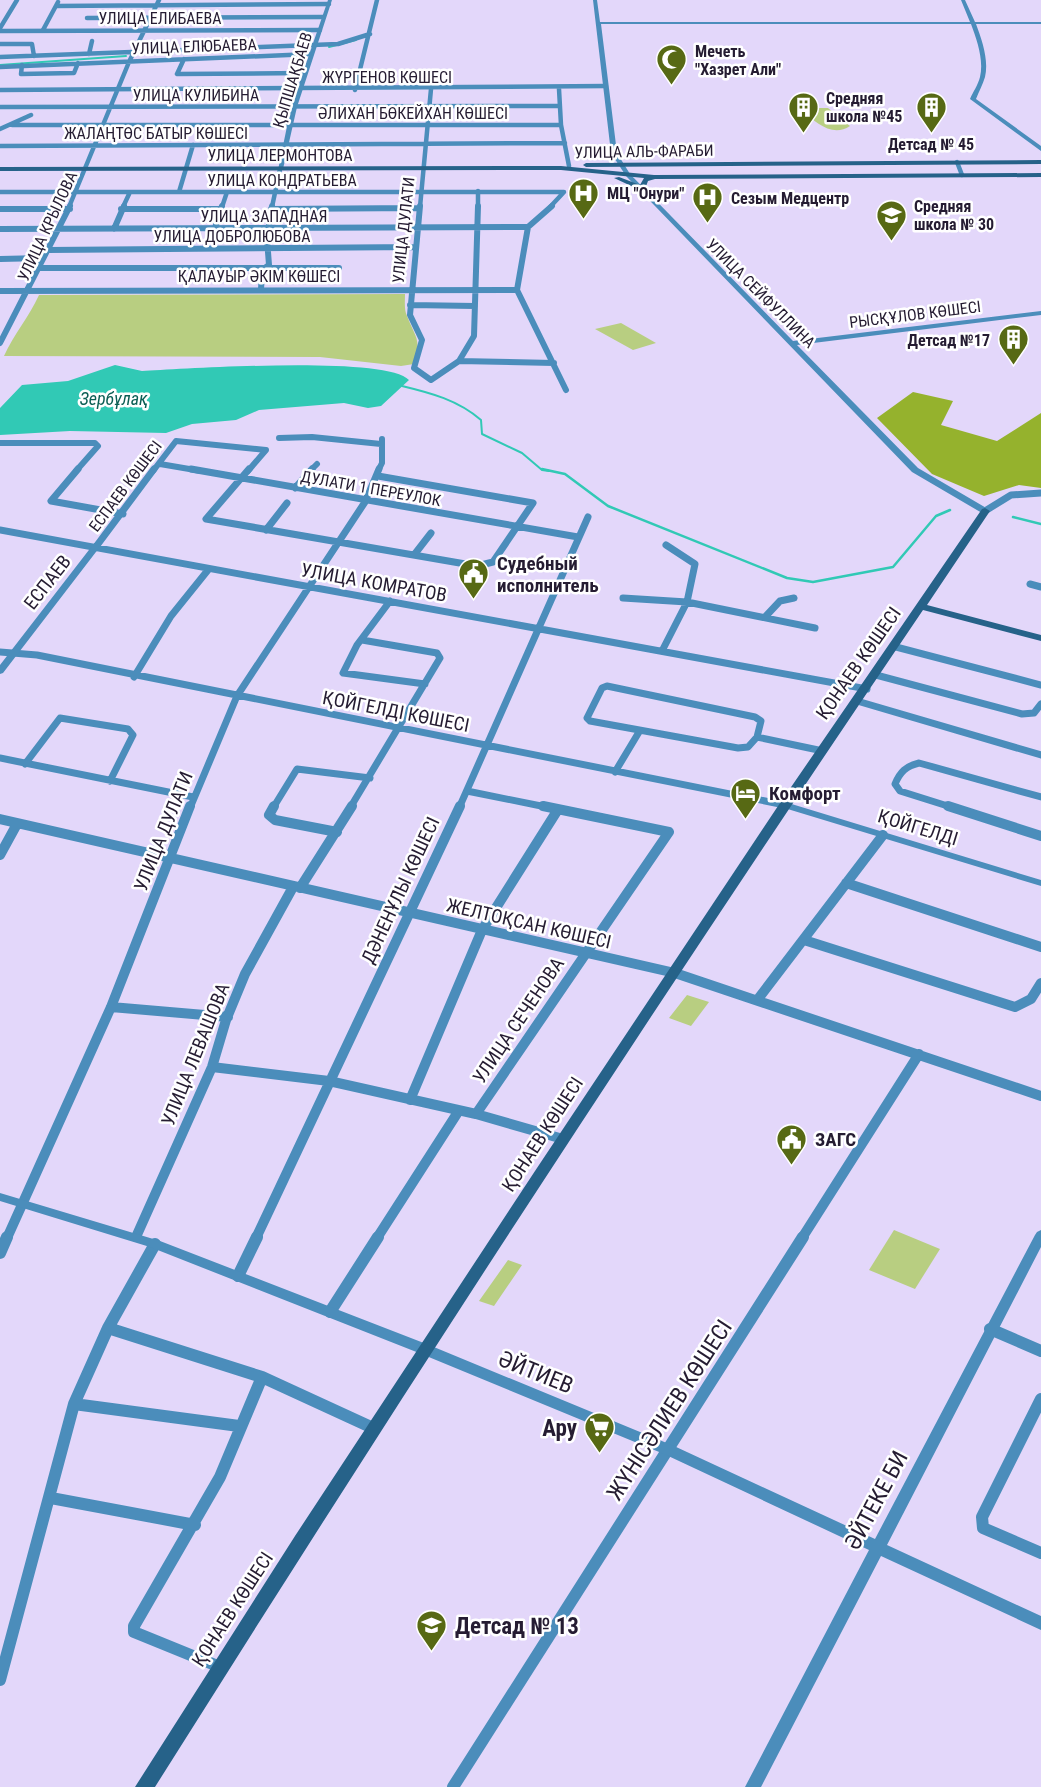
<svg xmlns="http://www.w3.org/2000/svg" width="1041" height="1787" font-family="'Roboto Condensed',sans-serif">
<rect width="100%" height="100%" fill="#e3d7fa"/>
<path fill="#b8ce81" d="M809,108H828L850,126C832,138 816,122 802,111Z
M405,294C405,301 404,310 407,316C415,337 422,339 414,364L401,366L320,357L4,356C14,334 29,317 39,295Z
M621,323L656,343L633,350L595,329Z
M687,995L709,1002L691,1026L669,1018Z
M894,1230L940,1249L915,1289L869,1270Z
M508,1260L522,1265L494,1306L479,1301Z"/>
<path fill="#95b22d" d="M913,392L953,401L941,425L997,441L1041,413V488L1019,485L984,496L932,474L877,418Z"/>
<path fill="#31c9b5" d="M115,365L142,371C185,369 385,355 409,380L381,406L368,408L344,403L259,410L236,420L192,424L166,433L70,431L0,435V408L22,385L68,381Z"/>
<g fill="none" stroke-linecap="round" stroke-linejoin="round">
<path stroke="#31c9b5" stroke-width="2" d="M329,47L356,40
M0,65L126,56
M402,386C431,393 458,400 481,420L482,434L522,453L542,470L549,471"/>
<path stroke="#31c9b5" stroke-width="2.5" d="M542,469L565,474L608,506L787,578L813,582L893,567L936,516L950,510
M1013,517L1041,524"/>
<path stroke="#4b8dbb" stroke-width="4.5" d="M56,6L329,4
M87,18L323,17
M0,28L17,0
M43,30L58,2
M0,31L320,30
M0,44H32L34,56
M89,54L92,41
M0,57L338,44L370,34
M184,59L177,74L304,73
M22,65L21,74L74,73L78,63
M0,67L311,54
M559,89L561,125L569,166
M0,90L606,86
M355,90L377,0
M0,107L560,106
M12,125H561
M0,129L31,115
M0,146L565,143
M957,162L962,175
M0,192H564L550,207
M179,192L193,145
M69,207L129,62L159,0
M123,207L130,192
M222,207L227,192
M272,207L280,169
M420,207L431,89
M478,207V191"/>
<path stroke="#4b8dbb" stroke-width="6" d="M420,206L410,315L422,340L414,368L431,380L459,361L474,336L478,206
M552,206L528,227L517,290L566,390
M0,209H70
M121,209H221
M271,209L418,208
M215,228L222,206
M0,229L528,227
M114,229L124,206
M48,250L416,247
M0,259L43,258
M39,268H339
M261,290L262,270L269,265L267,239L272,206
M0,291L517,290
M410,305L475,306
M0,343L70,206
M459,361L554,363
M279,438L312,437L381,444
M0,443H95L98,446L76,471
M160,464L201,471
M153,471L176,441L266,450L248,471
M310,471L317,464
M378,471L382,463V439"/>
<path stroke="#4b8dbb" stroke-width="7" d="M78,469L51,501L123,514
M191,469L578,537
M249,469L206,519L477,566L493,562L533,503L378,476
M295,488L312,469
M985,511L1011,495L1041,493
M0,530L867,689
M266,530L287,503
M95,548L154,469
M414,555L431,533
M1030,584L1041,587
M623,598L687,602L815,628
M390,601L357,645L343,673L425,684
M765,617L780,601L794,598
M896,647L1041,685
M662,651L687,602L695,564L666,545
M0,652L37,655L785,805
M876,675L1022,714L1034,713L1041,704
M134,677L171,616L208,570
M607,686L755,717L761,721L757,737L748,747L738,748L590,721L587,718L602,688Z
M857,701L1041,755
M757,737L823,751
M0,758L193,797
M25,764L60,718L128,729L133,735L110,781
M615,772L639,732
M467,791L551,808
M190,808L237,696L365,502L379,469
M273,808L297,769L370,778
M350,808L440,658L437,653L362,640
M459,808L588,517
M954,808L900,791L895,784C900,772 906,766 919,763L1041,797"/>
<path stroke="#4b8dbb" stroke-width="10" d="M274,806L269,815L275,820L337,832
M948,806L1041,836
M0,819L675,973L1041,1096
M0,855L17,824
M846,883L1041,947
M300,888L352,806
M804,940L1015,1007L1031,999L1041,983
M758,999L883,835
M111,1007L228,1017
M212,1067L329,1081L476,1114L563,1139
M410,1100L482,930L557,811
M476,1114L669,832L543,806
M136,1237L212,1067L226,1020L245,974L293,887
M7,1238L111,1007L190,806
M256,1238L460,806
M377,1238L458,1112
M802,1238L919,1054"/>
<path stroke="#4b8dbb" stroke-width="12" d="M0,1253L7,1237
M238,1276L257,1237
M330,1312L378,1237
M108,1328L262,1377L373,1428
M990,1329L1041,1351
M1041,1399L982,1517L983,1528L1041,1553
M74,1404L239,1426
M51,1498L195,1525
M220,1667L134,1632V1626L220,1477L262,1377
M0,1680L74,1404L108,1328L155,1244
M453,1787L803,1237"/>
<path fill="#4b8dbb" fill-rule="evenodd" d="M328,0H332L297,107L283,169L278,170L291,107Z
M593,0H597L600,22H970L961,0H965L975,22H1041V24H976C982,40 989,60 985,77C983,84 979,91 976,99L1041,146V151L970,99C973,92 978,85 980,77C984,60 977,40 971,24H601L617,153L630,174L793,341L1041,311V315L797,345L918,468L988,509V513H982L912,472L626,176L611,153Z
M92,546H98L99,548L3,673L0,674V665Z
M785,802L1041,880V886L781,807L780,805Z
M0,1193L160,1241L429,1345L674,1446L875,1539L1035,1235L1037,1232L1041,1230V1247L887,1545L1041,1616V1630L881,1556L761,1787H745L869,1550L664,1454L419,1353L150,1247L0,1201Z"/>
<path fill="#266289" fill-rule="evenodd" d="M1041,160V164L586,167L583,165L586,163Z
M561,166L654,175L1041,173V177L655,179L648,181L645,189L642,191L614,178L619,177L640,185L644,178L561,170L0,171V167Z
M985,508L990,511L927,605L1041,635V641L923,610C660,998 404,1391 155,1787H135L295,1536L535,1171L776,809L982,509Z"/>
</g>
<defs>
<symbol id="mosque-pin" viewBox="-11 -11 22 30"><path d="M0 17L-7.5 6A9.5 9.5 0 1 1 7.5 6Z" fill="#576914" stroke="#fff"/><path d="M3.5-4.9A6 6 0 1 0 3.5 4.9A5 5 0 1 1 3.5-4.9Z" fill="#fff"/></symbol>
<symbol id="building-pin" viewBox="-11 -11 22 30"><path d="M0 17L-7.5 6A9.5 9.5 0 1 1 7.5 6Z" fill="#576914" stroke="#fff"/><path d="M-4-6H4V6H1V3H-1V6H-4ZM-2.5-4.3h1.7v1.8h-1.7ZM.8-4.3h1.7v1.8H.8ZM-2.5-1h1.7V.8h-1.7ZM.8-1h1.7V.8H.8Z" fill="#fff"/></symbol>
<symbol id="hospital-pin" viewBox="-11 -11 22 30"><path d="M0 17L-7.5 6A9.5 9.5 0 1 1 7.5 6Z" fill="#576914" stroke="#fff"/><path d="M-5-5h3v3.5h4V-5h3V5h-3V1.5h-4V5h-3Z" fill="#fff"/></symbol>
<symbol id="school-pin" viewBox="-11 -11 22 30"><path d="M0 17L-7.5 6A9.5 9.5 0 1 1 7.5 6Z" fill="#576914" stroke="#fff"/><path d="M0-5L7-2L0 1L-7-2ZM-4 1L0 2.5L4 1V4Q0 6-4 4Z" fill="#fff"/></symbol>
<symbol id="civic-pin" viewBox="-11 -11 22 30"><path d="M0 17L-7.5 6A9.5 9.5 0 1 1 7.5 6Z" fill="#576914" stroke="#fff"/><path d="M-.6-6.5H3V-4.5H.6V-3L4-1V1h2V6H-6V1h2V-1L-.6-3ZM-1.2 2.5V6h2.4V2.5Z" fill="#fff"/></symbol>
<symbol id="hotel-pin" viewBox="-11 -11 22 30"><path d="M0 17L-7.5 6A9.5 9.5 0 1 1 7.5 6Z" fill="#576914" stroke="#fff"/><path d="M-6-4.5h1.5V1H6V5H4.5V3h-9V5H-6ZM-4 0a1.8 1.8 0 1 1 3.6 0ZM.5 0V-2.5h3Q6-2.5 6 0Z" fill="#fff"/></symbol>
<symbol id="supermarket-pin" viewBox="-11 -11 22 30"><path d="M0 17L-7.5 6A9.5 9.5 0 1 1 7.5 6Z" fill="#576914" stroke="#fff"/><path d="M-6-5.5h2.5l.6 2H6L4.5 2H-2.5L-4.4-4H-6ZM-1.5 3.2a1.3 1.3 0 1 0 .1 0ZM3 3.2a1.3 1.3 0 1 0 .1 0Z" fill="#fff"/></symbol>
</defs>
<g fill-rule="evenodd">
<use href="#mosque-pin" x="654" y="42" width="35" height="47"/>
<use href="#building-pin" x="786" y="90" width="35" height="47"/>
<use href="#building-pin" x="914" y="90" width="35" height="47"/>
<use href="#hospital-pin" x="566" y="176" width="35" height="47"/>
<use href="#hospital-pin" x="690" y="180" width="35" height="47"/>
<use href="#school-pin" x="874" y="198" width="35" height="47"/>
<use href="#building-pin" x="996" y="322" width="35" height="47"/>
<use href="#civic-pin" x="456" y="556" width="35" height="47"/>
<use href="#hotel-pin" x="728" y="776" width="35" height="47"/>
<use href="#civic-pin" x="774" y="1122" width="35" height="47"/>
<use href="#supermarket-pin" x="582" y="1410" width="35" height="47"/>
<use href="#school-pin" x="414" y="1608" width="35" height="47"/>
</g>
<g text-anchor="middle" stroke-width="5" stroke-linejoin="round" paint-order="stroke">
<g font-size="16" fill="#251c32" stroke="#fff">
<text x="160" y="24">УЛИЦА ЕЛИБАЕВА</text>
<text transform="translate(194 46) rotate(-2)" y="6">УЛИЦА ЕЛЮБАЕВА</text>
<text x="387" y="83">ЖҮРГЕНОВ КӨШЕСІ</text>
<text transform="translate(292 80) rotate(-73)" y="6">ҚЫПШАҚБАЕВ</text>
<text x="196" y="101">УЛИЦА КУЛИБИНА</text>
<text x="413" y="119">ӘЛИХАН БӨКЕЙХАН КӨШЕСІ</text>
<text x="156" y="139">ЖАЛАҢТӨС БАТЫР КӨШЕСІ</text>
<text transform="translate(644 151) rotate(-1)" y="6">УЛИЦА АЛЬ-ФАРАБИ</text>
<text x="280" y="161">УЛИЦА ЛЕРМОНТОВА</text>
<text x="282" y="186">УЛИЦА КОНДРАТЬЕВА</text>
<text x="264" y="222">УЛИЦА ЗАПАДНАЯ</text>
<text transform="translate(47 226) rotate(-65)" y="6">УЛИЦА КРЫЛОВА</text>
<text transform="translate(403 230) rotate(-84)" y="6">УЛИЦА ДУЛАТИ</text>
<text x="232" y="242">УЛИЦА ДОБРОЛЮБОВА</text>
<text x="259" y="282">ҚАЛАУЫР ӘКІМ КӨШЕСІ</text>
<text transform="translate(761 293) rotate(45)" y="6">УЛИЦА СЕЙФУЛЛИНА</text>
<text transform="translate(915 314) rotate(-7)" y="6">РЫСҚҰЛОВ КӨШЕСІ</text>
<text transform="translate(125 486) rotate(-53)" y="6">ЕСПАЕВ КӨШЕСІ</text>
<text transform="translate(371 488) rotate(10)" y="6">ДУЛАТИ 1 ПЕРЕУЛОК</text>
</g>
<g font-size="16" font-weight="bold" fill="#251c32" stroke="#fff" text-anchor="start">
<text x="695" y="57">Мечеть<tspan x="695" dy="18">"Хазрет Али"</tspan></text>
<text x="826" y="104">Средняя<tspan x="826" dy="18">школа №45</tspan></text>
<text x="931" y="150" text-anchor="middle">Детсад № 45</text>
<text x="607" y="199">МЦ "Онури"</text>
<text x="731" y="204">Сезым Медцентр</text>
<text x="914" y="212">Средняя<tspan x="914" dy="18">школа № 30</tspan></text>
<text x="990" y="346" text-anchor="end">Детсад №17</text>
</g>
<g font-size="18" font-style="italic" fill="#0b5e54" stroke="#fff">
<text x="114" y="405">Зербұлақ</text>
</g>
<g font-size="19" font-weight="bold" fill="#251c32" stroke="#fff" text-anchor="start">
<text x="497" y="570">Судебный<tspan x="497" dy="22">исполнитель</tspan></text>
<text x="769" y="800">Комфорт</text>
<text x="815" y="1146">ЗАГС</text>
</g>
<g font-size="19" fill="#251c32" stroke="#fff">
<text transform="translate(47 582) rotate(-52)" y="7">ЕСПАЕВ</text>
<text transform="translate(374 582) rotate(10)" y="7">УЛИЦА КОМРАТОВ</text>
<text transform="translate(858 663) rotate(-55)" y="7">ҚОНАЕВ КӨШЕСІ</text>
<text transform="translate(396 711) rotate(11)" y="7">ҚОЙГЕЛДІ КӨШЕСІ</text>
<text transform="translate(918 827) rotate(17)" y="7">ҚОЙГЕЛДІ</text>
<text transform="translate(163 831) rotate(-68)" y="7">УЛИЦА ДУЛАТИ</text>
<text transform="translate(400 890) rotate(-65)" y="7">ДӘНЕНҰЛЫ КӨШЕСІ</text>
<text transform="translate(529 923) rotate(13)" y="7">ЖЕЛТОҚСАН КӨШЕСІ</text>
<text transform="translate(518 1020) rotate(-56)" y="7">УЛИЦА СЕЧЕНОВА</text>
<text transform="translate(195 1054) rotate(-68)" y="7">УЛИЦА ЛЕВАШОВА</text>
<text transform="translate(542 1134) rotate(-57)" y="7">ҚОНАЕВ КӨШЕСІ</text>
<text transform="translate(232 1609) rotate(-57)" y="7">ҚОНАЕВ КӨШЕСІ</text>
</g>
<g font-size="23" fill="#251c32" stroke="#fff">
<text transform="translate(536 1372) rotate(22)" y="8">ӘЙТИЕВ</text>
<text transform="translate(669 1410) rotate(-57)" y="8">ЖҮНІСӘЛИЕВ КӨШЕСІ</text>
<text transform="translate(876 1500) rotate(-62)" y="8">ӘЙТЕКЕ БИ</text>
</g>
<g font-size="23" font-weight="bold" fill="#251c32" stroke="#fff" text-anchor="end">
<text x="577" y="1436">Ару</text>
<text x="455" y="1634" text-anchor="start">Детсад № 13</text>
</g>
</g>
</svg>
